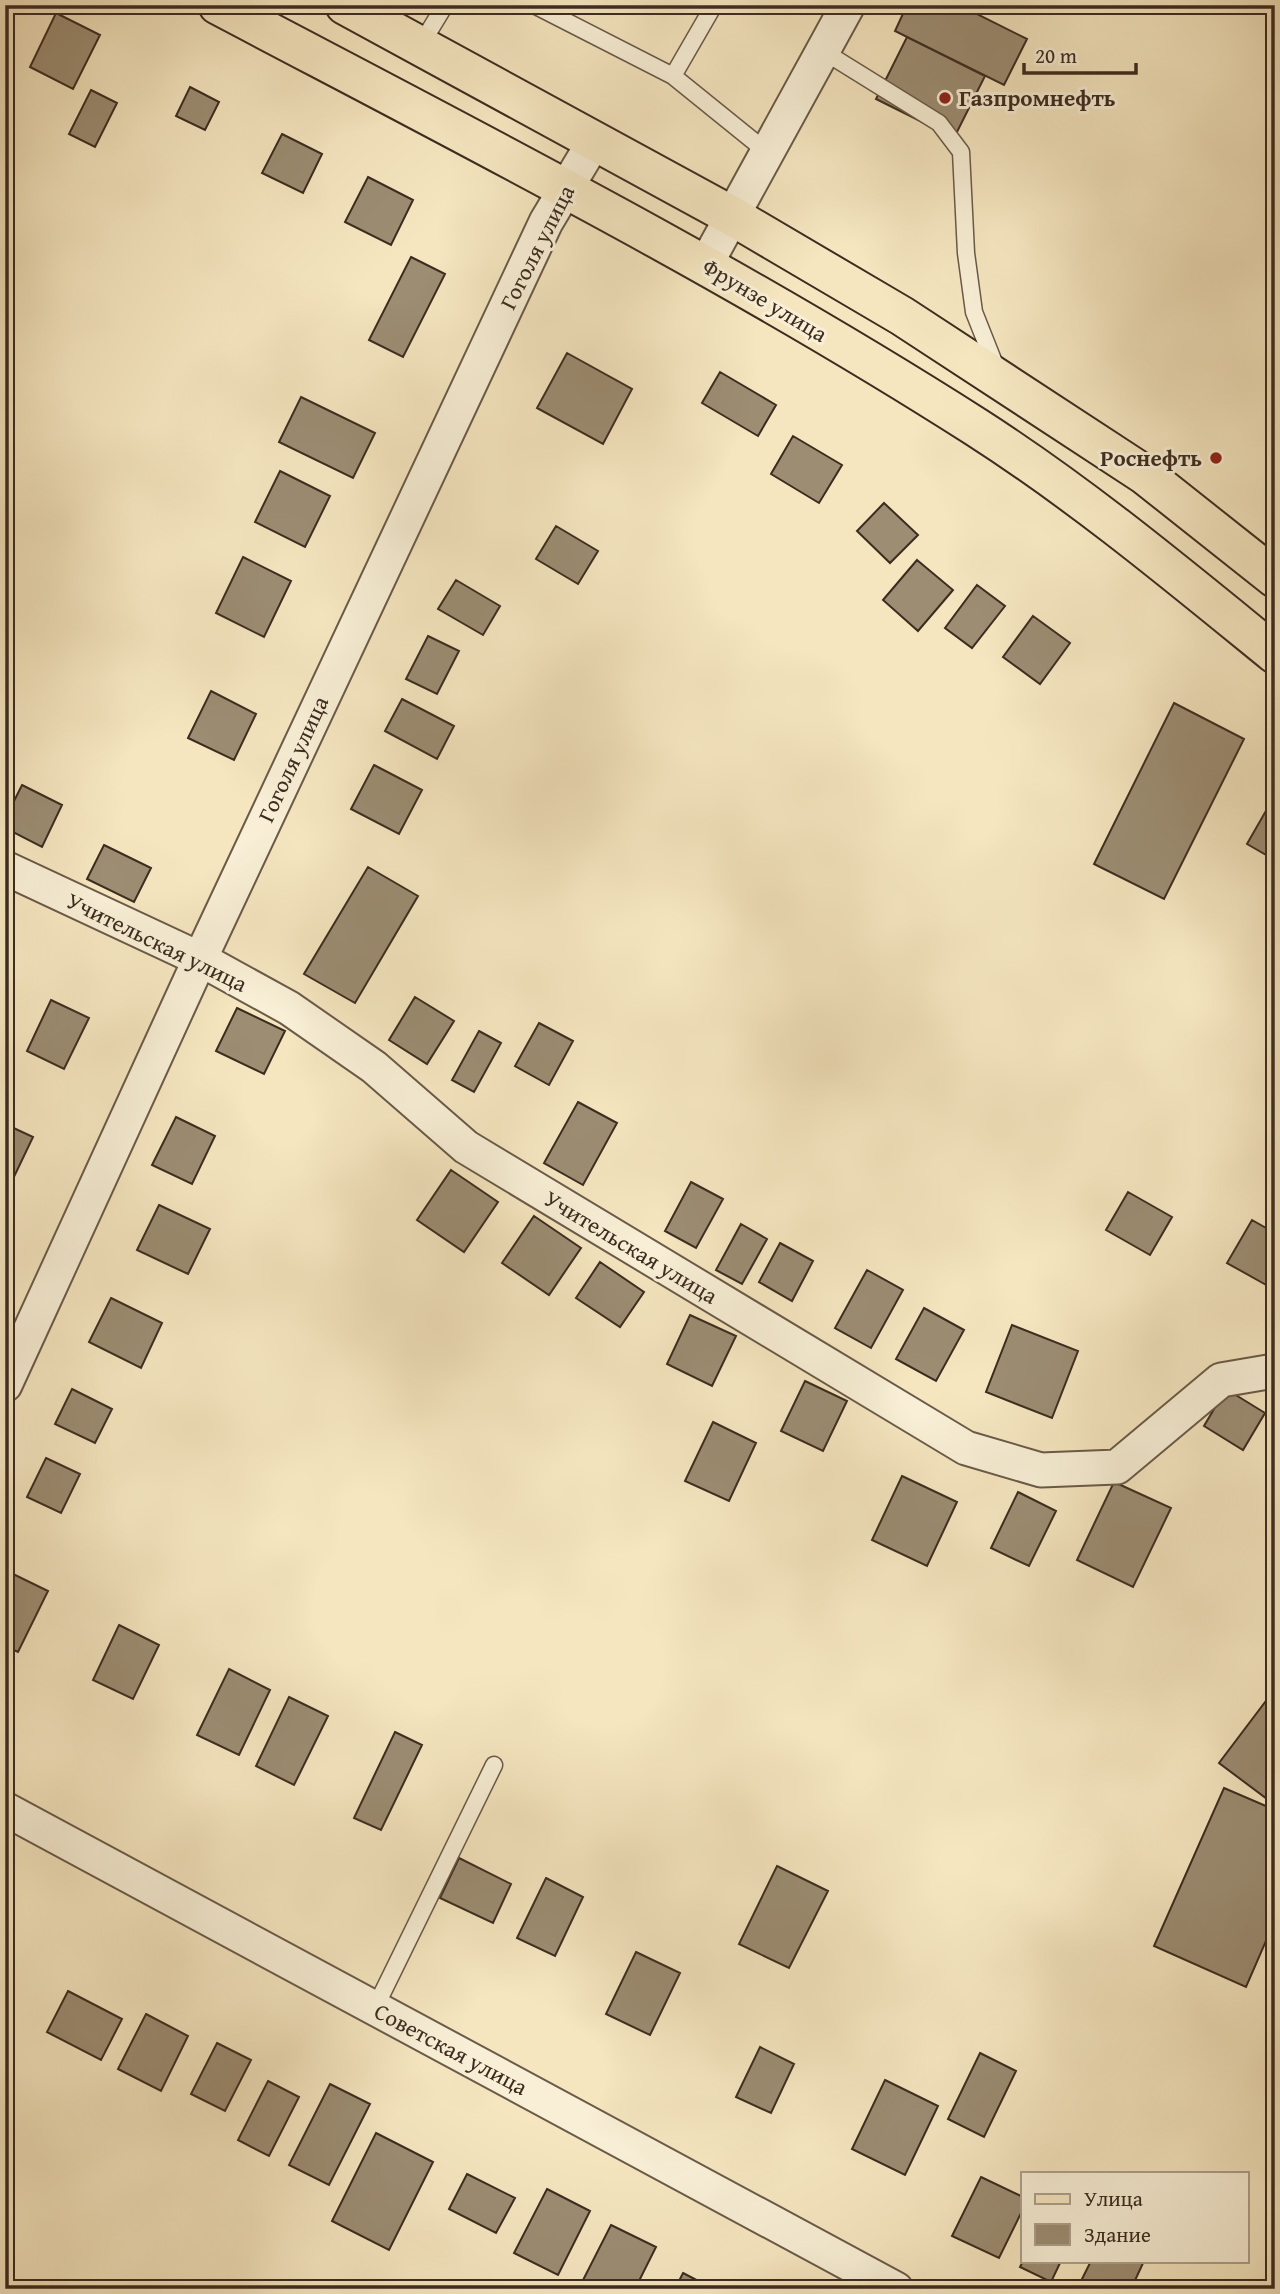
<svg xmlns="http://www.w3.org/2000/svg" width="1280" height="2294" font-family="'Gentium Book Plus',serif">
<rect width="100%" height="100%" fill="#f5e6c0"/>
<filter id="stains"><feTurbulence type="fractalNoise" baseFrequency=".00286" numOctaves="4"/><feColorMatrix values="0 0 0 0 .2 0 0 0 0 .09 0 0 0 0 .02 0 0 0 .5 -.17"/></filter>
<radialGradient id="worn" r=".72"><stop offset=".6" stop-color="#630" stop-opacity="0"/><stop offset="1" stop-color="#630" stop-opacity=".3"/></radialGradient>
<path fill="#9c8d73" stroke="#3c2c20" stroke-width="2" d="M907,5H959L1027,39L1004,85L895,31Z
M56,13L100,35L73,89L30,67Z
M907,37L985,76L954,138L876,99Z
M190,87L219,102L205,130L176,116Z
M91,90L117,103L95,147L69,134Z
M282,134L322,154L303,193L262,173Z
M368,177L413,200L391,245L345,222Z
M411,257L445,274L403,357L369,340Z
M567,353L632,389L603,444L537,408Z
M720,372L776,405L758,436L702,403Z
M301,397L375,433L353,478L279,442Z
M793,436L842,465L819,503L771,474Z
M280,471L330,496L305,547L255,522Z
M884,503L918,535L890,563L857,531Z
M556,526L598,551L578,584L536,559Z
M243,557L291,581L264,637L216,613Z
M917,560L953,590L918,631L883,600Z
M456,580L500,606L483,635L438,609Z
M977,585L1005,606L972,648L945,628Z
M1033,616L1070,643L1040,684L1003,657Z
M428,636L459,651L437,694L406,679Z
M211,691L256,714L234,760L188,738Z
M402,699L454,726L437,759L385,731Z
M1174,703L1244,739L1164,899L1094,864Z
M374,765L422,790L399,834L351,809Z
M22,785L62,805L42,847L5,828V819Z
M1271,802L1275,804V860L1247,844Z
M104,845L151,868L134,902L87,879Z
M368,867L418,896L355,1003L304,974Z
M415,997L454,1021L427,1064L389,1040Z
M51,1000L89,1018L64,1069L27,1051Z
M237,1008L285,1031L264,1074L216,1051Z
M539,1023L573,1041L549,1085L515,1066Z
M479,1031L501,1043L474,1092L452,1080Z
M578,1102L617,1123L583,1185L544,1163Z
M176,1117L215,1136L192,1184L152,1165Z
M5,1124L33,1137L13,1179L5,1175Z
M451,1170L498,1202L464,1252L417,1220Z
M691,1182L723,1199L696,1248L665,1231Z
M1128,1192L1172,1217L1150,1255L1106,1230Z
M159,1205L210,1229L188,1274L137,1250Z
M534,1216L581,1248L549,1295L502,1263Z
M1252,1220L1275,1233V1274L1268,1286L1227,1263Z
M741,1224L767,1239L742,1284L716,1270Z
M780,1243L813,1261L792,1301L759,1282Z
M600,1262L644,1292L620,1327L576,1298Z
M867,1270L903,1290L871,1348L835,1328Z
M111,1298L162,1323L141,1368L89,1342Z
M924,1308L964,1330L936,1381L896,1359Z
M690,1315L736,1336L712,1386L667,1364Z
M1012,1325L1078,1351L1052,1418L986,1392Z
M805,1381L847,1401L823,1451L781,1431Z
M72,1389L112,1409L95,1443L55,1424Z
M1226,1389L1265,1413L1243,1450L1204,1426Z
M713,1422L756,1443L729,1501L685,1481Z
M46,1458L80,1474L61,1513L27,1497Z
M902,1476L957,1502L927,1566L872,1540Z
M1114,1482L1171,1508L1133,1587L1077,1560Z
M1018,1492L1056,1511L1029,1566L991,1548Z
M11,1573L48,1591L18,1652L5,1646V1585Z
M119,1625L159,1645L133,1699L93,1680Z
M229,1669L270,1690L239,1755L197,1735Z
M1275,1689V1805L1219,1763Z
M289,1697L328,1716L294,1785L256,1766Z
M395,1732L422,1745L381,1830L354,1818Z
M1224,1788L1275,1810V1920L1246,1987L1154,1946Z
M459,1858L511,1884L493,1923L440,1898Z
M777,1866L828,1891L789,1968L739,1944Z
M546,1878L583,1897L555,1956L517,1938Z
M636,1952L680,1973L650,2035L606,2014Z
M68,1991L122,2019L101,2060L47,2032Z
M146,2014L188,2036L161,2091L118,2069Z
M217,2043L251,2060L225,2111L191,2094Z
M760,2047L794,2064L771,2113L736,2097Z
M980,2053L1016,2071L984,2137L948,2119Z
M885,2080L938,2106L905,2175L852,2149Z
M268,2081L299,2097L269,2156L238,2140Z
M330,2084L370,2104L329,2185L289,2165Z
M376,2133L433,2162L389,2250L332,2221Z
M467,2174L515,2198L496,2233L449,2209Z
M981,2177L1023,2197V2209L999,2258L952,2236Z
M547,2189L590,2211L558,2275L514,2253Z
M611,2225L656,2247L635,2289H587L580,2286Z
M1023,2261H1061L1051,2282L1020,2267Z
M1091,2261H1144L1131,2289H1077Z
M683,2273L714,2289H675Z"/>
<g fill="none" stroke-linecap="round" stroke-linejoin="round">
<defs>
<path id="service" d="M534,5L673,76L767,152
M420,46L445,5
M823,51L939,123L961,152L966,253L974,312L997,370
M673,76L714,5
M375,2008L494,1765"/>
<path id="minor" d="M706,264L848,5
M5,868L200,959L289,1008L374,1067L466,1147L966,1448L1041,1470L1117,1467L1221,1380L1268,1372L1275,1374
M5,1385L200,959L546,222L595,140
M5,1809L896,2289"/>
<path id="primary" d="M218,5C474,140 732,271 976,427C1082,495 1178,575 1275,654
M345,5L732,216L902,316L1145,475L1275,578"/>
</defs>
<use href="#service" stroke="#6a5a48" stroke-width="19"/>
<use href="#minor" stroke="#6a5a48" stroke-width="37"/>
<use href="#primary" stroke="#3c2c20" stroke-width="42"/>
<use href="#service" stroke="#f8efd6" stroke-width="16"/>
<use href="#minor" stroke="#f8efd6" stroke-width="33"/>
<use href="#primary" stroke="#f5e6c0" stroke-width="38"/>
</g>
<g fill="#8f2418" stroke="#f8efd6" stroke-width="2.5">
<circle cx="945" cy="98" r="7"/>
<circle cx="1216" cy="458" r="7"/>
</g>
<g text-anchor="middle" stroke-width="6" stroke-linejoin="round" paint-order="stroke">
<g font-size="23" font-weight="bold" fill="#3c2c20" stroke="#f8efd6" text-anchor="start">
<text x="959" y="106">Газпромнефть</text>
<text x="1202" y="466" text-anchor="end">Роснефть</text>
</g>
<g font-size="23" fill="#3c2c20" stroke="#f8efd6">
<text transform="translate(537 247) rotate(-63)" y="8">Гоголя улица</text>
<text transform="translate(765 300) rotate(31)" y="8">Фрунзе улица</text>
<text transform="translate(293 759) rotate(-65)" y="8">Гоголя улица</text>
<text transform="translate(157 942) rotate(26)" y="8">Учительская улица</text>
<text transform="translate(631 1247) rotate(31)" y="8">Учительская улица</text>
<text transform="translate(451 2049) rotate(28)" y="8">Советская улица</text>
</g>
</g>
<rect width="1280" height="2294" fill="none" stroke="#f5e6c0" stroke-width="28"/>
<rect x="7" y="7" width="1266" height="2280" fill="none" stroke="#3c2c20" stroke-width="3.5"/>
<rect x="14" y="14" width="1252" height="2266" fill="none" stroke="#3c2c20" stroke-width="2"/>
<rect x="1021" y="2172" width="228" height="91" fill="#f8efd6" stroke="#ada18d" stroke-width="2"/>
<rect x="1035" y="2194" width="35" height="10" fill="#f5e6c0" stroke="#ada18d" stroke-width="2"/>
<text x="1084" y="2206" font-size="21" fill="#3c2c20">Улица</text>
<rect x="1035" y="2224" width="35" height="21" fill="#9c8d73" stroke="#ada18d" stroke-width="2"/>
<text x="1084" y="2242" font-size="21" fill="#3c2c20">Здание</text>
<path d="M1024 63v10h112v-10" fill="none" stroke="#3c2c20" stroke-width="3.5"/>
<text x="1035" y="63" font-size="21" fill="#3c2c20" stroke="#f8efd6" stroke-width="5" paint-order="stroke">20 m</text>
<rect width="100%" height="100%" filter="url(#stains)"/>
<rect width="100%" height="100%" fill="url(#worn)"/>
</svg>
